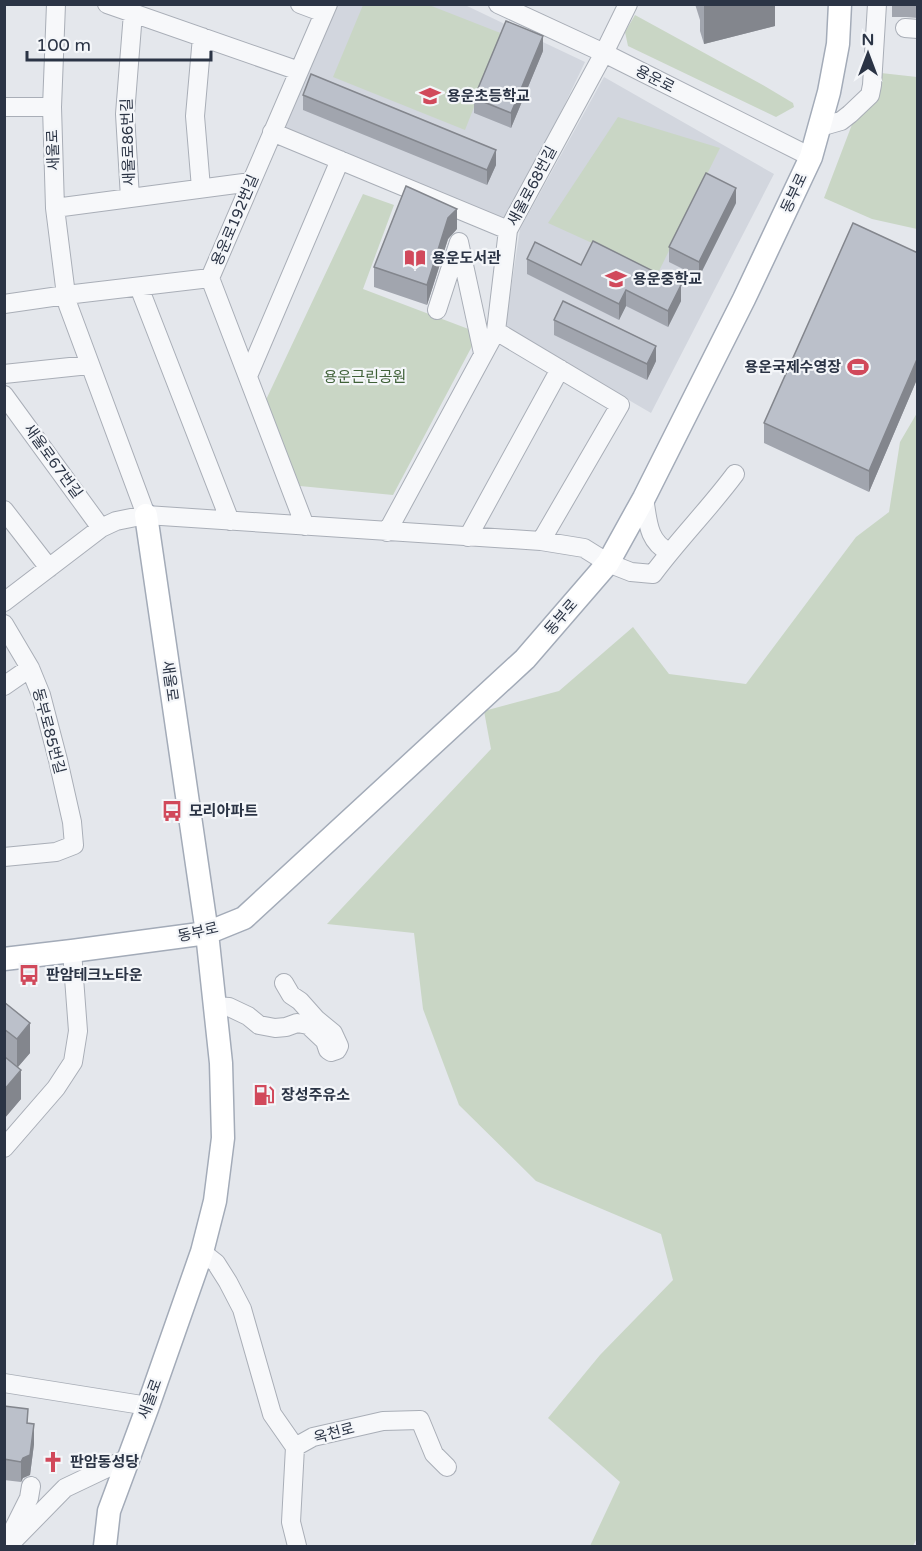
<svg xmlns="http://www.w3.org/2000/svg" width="922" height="1551" font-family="'Varela Round','Noto Sans KR',sans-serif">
<rect width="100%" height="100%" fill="#e4e7ec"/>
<path fill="#d2d6de" d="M330,5H465L585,62L507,225L278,129Z
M604,77L774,174L651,413L505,328L520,229Z"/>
<path fill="#c9d6c5" d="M363,5H429L503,34L465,130L333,77Z
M635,15L761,84L793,103L794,107L776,117L628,46L625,32Z
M872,72L917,77V229L872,219L824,198Z
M618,117L720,148L658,273L548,223Z
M363,194L394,205L363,289L479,333L393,495L300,486L264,404Z
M917,413L918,1536L913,1546H590L620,1482L548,1418L600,1355L673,1280L661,1234L536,1181L459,1105L423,1009L414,933L327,924L491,749L484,711L559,691L633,627L669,674L746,684L856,537L889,512L900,442Z"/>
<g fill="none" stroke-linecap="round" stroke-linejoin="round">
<defs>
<path id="minor" d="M56,4L52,107L55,208L66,295L68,305L146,515
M107,4L299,71
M300,4L324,13
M498,4L604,53L811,157
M905,28L918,29
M4,107H52
M820,127L841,121L850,114L870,95L872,85L877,4
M272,132L508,230
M201,188L195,116L202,37
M130,198L125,114L133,13
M55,208L251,182
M139,287L230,521
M4,304L66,295L210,278
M437,310L459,242L483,353
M496,331L620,405L541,541
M4,374L89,365
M248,376L340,160
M4,395L101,528
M644,498C648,520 647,541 669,552
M4,510L49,568
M305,526L210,278L328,4
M387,532L496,331L508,230L604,53L628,4
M468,537L560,369
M4,602L101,528L116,521L146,515L541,541L584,548L608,563L631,572L653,574C679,539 709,509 735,474
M4,624L30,668L41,695L58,760L72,822L74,845L56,852L4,857
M4,686L30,668
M215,1006L229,1007L248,1016L259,1025L275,1028L286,1027L297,1023L308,1025L325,1041L328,1050L331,1052L337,1050L339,1046L333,1033L316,1019L300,1001L291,995L284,983
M4,1148L56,1088L73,1062L78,1031L72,951
M202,1252L216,1263L228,1282L242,1309L272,1414L295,1447
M4,1383L148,1406
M295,1447L313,1437L383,1421L420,1420L434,1454L447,1467
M295,1447L291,1522L297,1546
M15,1537L13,1530L29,1498L31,1486
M4,1544L16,1538L65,1488L128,1458"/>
<path id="major" d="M4,959L72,951L207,933L244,918L525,659L608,563L644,498L744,299L811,157L829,92L838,44L840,4
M105,1546L109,1511L148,1406L202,1252L215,1201L223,1138L221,1063L207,933L146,515"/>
</defs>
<use href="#minor" stroke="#a9aeb7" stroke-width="20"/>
<use href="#major" stroke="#a3abb8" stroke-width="25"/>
<use href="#minor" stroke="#f7f8fa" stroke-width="18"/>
<use href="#major" stroke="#fff" stroke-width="22"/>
</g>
<path fill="#a1a5ae" d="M695,4H775V26L704,44L700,31V20Z
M892,4H918V18L906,17H892Z
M543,51L511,128L474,113V98Z
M303,95L496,165L487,185L303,110Z
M736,203L699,277L669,262V247Z
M457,229L448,239L427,305L374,287V267Z
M918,253V377L869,492L764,443V423Z
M527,259L581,265L681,301L668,327L626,306L619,320L527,274Z
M554,320L656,361L647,380L554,335Z
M4,1002L30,1053L18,1067L21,1099L4,1119Z
M4,1406L28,1423L34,1444L30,1475L23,1478L21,1482L4,1480Z"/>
<path fill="#83868d" d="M704,4H775V26L704,44Z
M543,36V51L511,128V113Z
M496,150V165L487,185V170Z
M736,188V203L699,277V262Z
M457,209V229L448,239L427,305V285L448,218Z
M681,285V301L668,327V311Z
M626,290V306L619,320V304Z
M656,346V361L647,380V364Z
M918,357V377L869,492V471Z
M30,1023V1053L17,1068V1039Z
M21,1070V1099L4,1119V1090Z
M34,1424V1444L30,1475L23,1478L21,1482V1462Z"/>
<path fill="#bbc0ca" stroke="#83868d" stroke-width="1.5" d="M506,21L543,36L511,113L474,98Z
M311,74L496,150L487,170L303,95Z
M706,173L736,188L699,262L669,247Z
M406,186L457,209L448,218L427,285L374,267Z
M853,223L918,253V357L869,471L764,423Z
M593,241L681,285L668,311L626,290L619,304L527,259L535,242L581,265Z
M563,301L656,346L647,364L554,320Z
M4,1002L30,1023L17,1039L4,1029Z
M5,1057L21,1070L4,1090V1058Z
M4,1406L28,1409L27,1423L34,1424L30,1455L23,1458L21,1462L4,1459Z"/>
<defs>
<symbol id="school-bare" viewBox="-9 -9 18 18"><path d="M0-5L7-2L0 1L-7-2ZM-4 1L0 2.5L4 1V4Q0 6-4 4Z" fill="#d1495b" stroke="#f4f6f9" stroke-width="2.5" paint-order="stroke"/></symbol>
<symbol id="library-bare" viewBox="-9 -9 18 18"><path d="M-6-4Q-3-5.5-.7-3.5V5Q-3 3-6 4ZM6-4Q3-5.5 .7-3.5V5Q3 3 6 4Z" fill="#d1495b" stroke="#f4f6f9" stroke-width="2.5" paint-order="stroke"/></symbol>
<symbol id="stadium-bare" viewBox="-9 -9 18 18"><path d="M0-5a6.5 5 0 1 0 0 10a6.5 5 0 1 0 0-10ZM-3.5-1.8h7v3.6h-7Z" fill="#d1495b" stroke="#f4f6f9" stroke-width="2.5" paint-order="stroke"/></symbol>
<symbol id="bus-bare" viewBox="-9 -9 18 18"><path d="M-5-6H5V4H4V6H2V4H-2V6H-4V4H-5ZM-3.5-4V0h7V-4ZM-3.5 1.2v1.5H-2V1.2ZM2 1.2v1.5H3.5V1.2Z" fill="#d1495b" stroke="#f4f6f9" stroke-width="2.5" paint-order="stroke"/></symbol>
<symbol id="fuel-bare" viewBox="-9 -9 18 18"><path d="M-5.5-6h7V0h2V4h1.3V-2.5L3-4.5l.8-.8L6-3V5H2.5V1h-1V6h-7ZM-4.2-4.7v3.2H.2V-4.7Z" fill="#d1495b" stroke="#f4f6f9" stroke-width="2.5" paint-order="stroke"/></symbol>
<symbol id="church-bare" viewBox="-9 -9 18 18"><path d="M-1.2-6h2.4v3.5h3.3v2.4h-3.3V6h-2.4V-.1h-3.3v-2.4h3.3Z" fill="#d1495b" stroke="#f4f6f9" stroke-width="2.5" paint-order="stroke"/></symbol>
</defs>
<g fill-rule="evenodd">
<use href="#school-bare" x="415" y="81" width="30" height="30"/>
<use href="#library-bare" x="400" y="243" width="30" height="30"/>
<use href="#school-bare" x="601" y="264" width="30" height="30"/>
<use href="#stadium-bare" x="843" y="352" width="30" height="30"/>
<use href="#bus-bare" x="157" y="796" width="30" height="30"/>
<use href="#bus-bare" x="14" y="960" width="30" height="30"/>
<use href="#fuel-bare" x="249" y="1080" width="30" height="30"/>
<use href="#church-bare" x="38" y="1447" width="30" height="30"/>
</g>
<g text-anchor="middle" stroke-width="4.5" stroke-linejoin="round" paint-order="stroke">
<g font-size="15" fill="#2b3445" stroke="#f4f6f9">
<text transform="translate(655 79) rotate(27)" y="5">용운로</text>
<text transform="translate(128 142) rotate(-92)" y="5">새울로86번길</text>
<text transform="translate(53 150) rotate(-92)" y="5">새울로</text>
<text transform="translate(532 186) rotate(-62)" y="5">새울로68번길</text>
<text transform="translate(794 193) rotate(-65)" y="5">동부로</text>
<text transform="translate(235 220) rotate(-67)" y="5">용운로192번길</text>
<text transform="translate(53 461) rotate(54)" y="5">새울로67번길</text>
<text transform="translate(561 617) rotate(-49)" y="5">동부로</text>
<text transform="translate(170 681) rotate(82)" y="5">새울로</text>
<text transform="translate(49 731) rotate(75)" y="5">동부로85번길</text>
<text transform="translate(198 932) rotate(-13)" y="5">동부로</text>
<text transform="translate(150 1399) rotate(-70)" y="5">새울로</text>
<text transform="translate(334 1433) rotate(-15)" y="5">옥천로</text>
</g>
<g font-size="15" font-weight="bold" fill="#2b3445" stroke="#f4f6f9" text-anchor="start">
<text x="447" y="101">용운초등학교</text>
<text x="432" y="263">용운도서관</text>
<text x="633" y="284">용운중학교</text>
<text x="841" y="372" text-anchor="end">용운국제수영장</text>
<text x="189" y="816">모리아파트</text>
<text x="46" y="980">판암테크노타운</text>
<text x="281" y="1100">장성주유소</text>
<text x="70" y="1467">판암동성당</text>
</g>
<g font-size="15" fill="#3f6138" stroke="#f4f6f9">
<text x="365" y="382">용운근린공원</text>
</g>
</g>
<rect width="922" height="1551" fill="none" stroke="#2b3445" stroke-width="12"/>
<g transform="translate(868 54)" stroke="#f4f6f9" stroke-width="4.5" paint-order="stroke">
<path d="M0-4.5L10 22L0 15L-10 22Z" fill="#2b3445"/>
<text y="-9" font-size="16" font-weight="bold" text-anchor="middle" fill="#2b3445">N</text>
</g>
<path d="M27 51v9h184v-9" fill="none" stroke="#2b3445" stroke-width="3"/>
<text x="36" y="51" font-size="18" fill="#2b3445" stroke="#f4f6f9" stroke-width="4.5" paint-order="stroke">100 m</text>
</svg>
